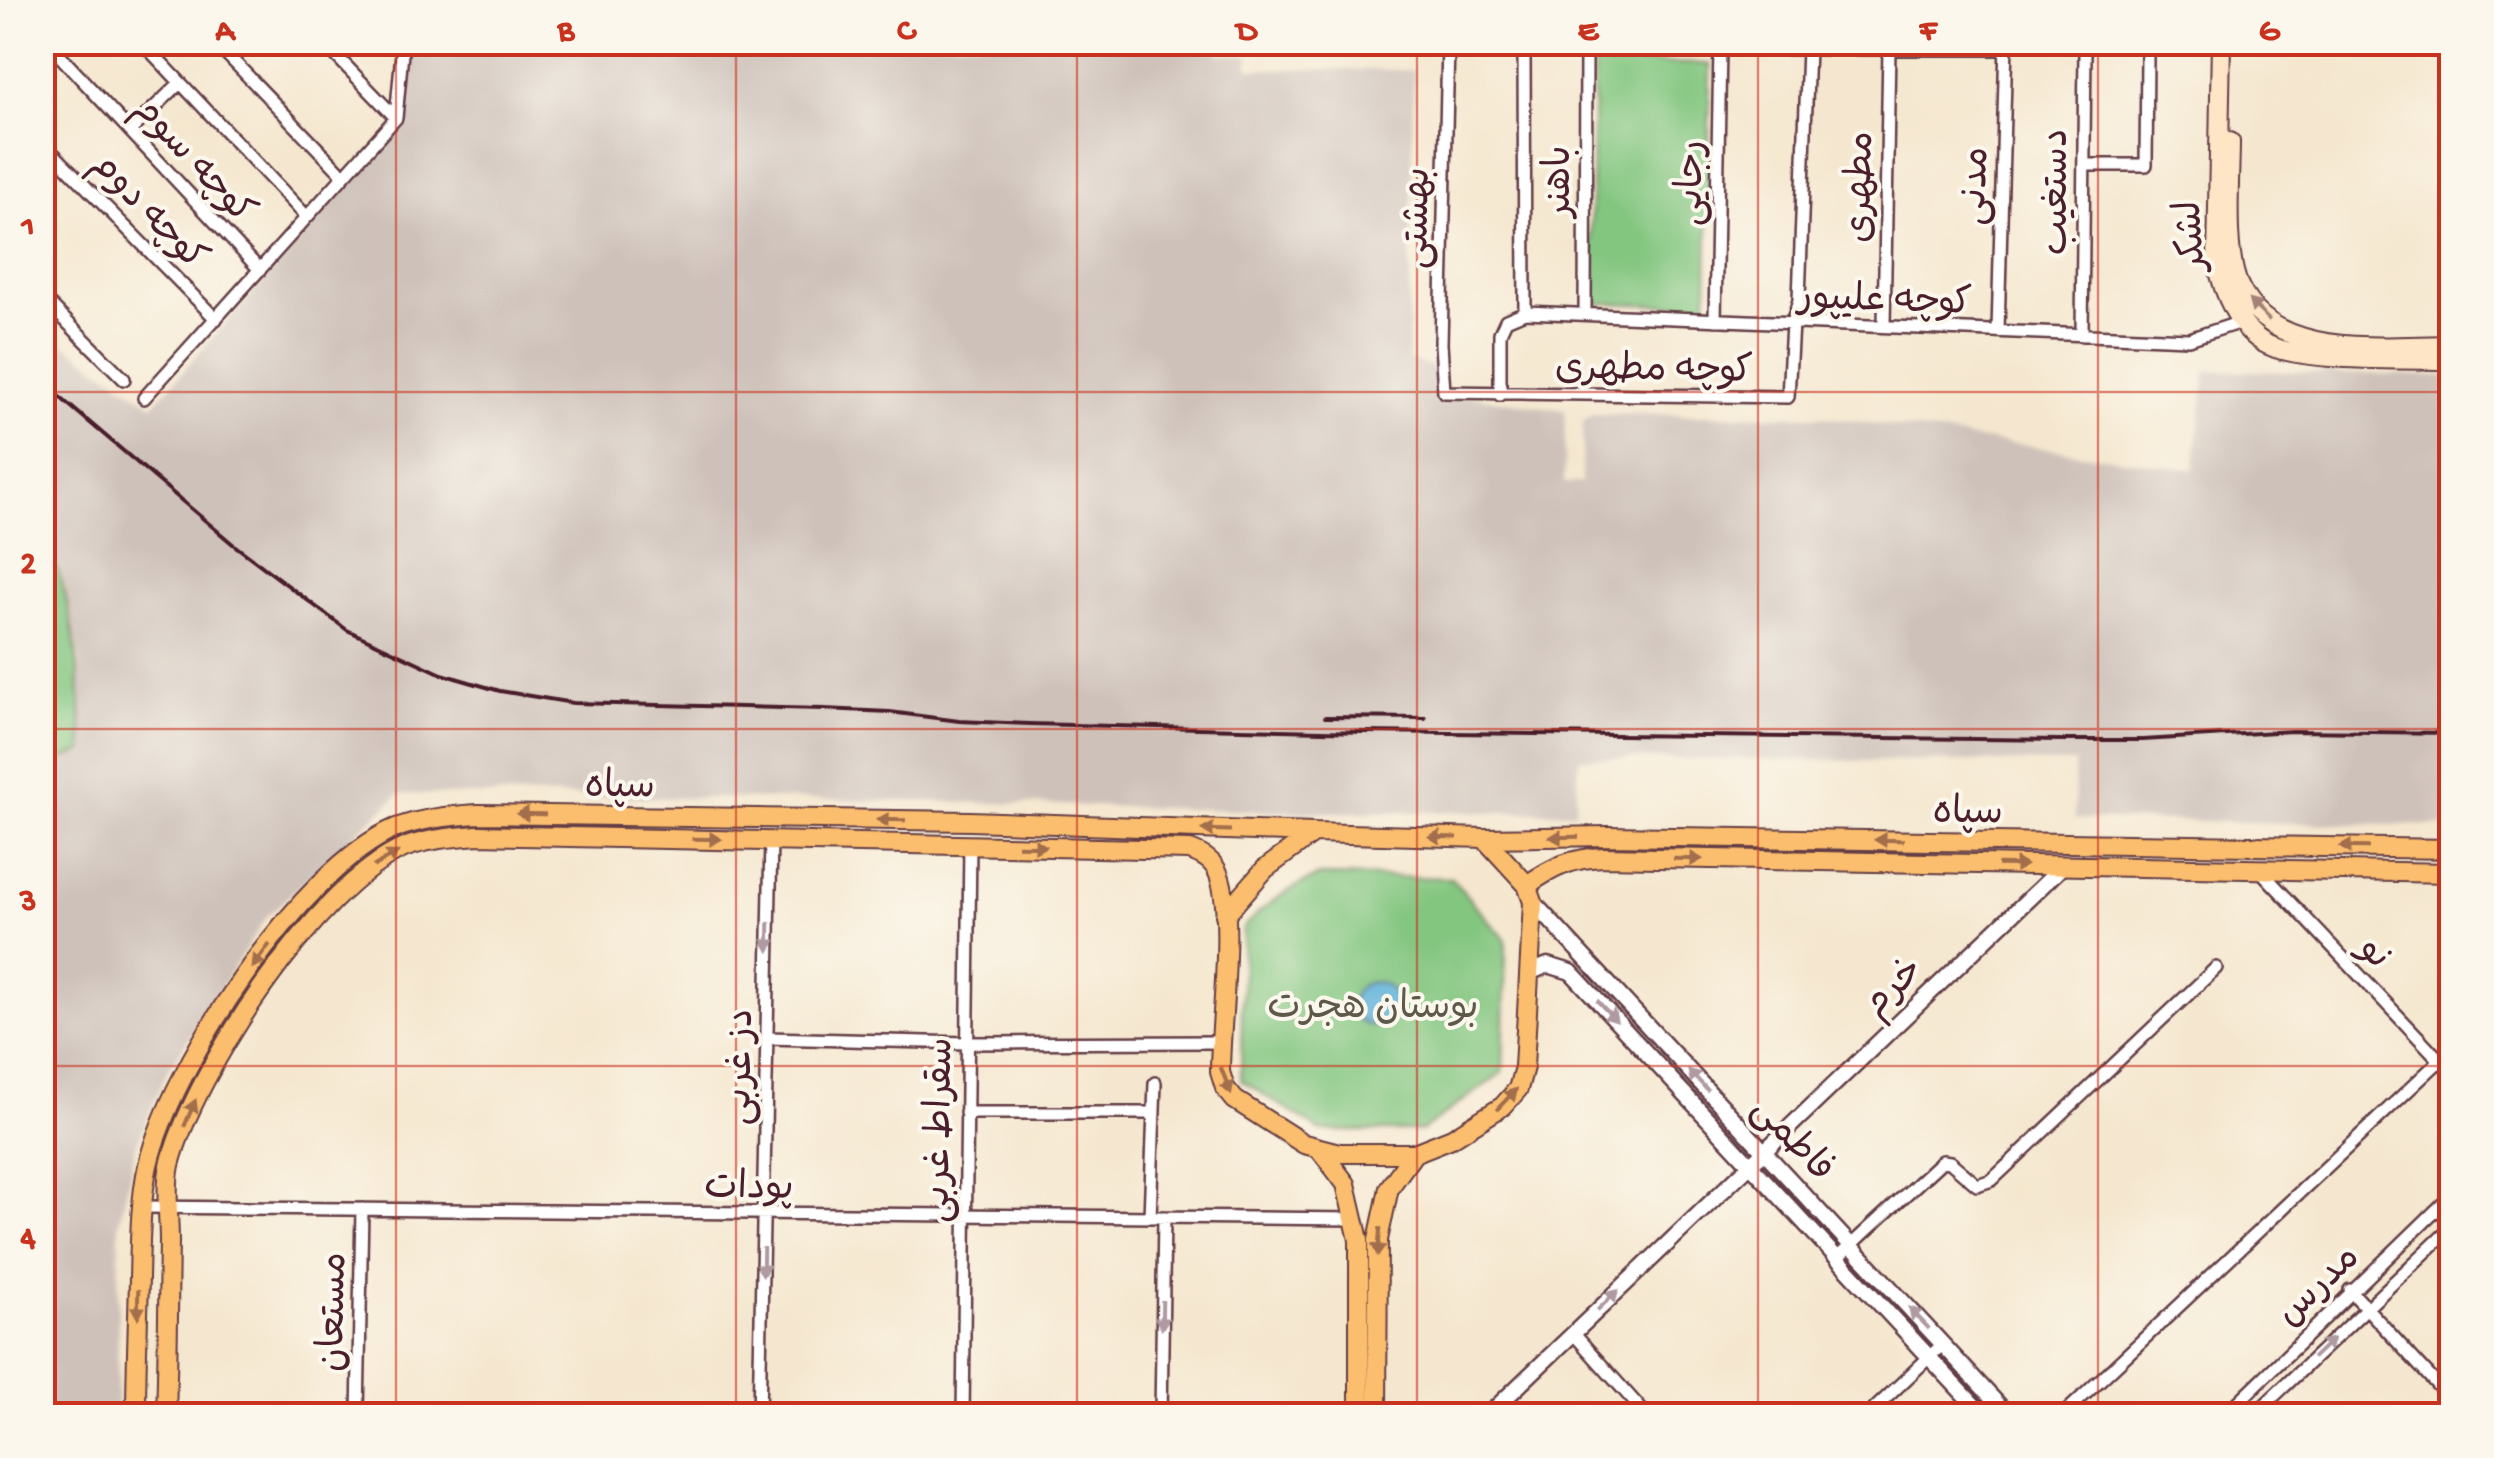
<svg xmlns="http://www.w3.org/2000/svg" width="2494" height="1458" font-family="'Gochi Hand','Playpen Sans Arabic',sans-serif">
<rect width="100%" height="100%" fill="#fbf7ec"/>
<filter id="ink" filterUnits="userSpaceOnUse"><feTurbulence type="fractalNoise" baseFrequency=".01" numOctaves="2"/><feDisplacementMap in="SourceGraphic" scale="20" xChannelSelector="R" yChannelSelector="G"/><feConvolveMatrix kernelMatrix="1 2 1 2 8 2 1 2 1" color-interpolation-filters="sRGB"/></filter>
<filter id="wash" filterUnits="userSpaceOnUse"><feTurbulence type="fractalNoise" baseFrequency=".0048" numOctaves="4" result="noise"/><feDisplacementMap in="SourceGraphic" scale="40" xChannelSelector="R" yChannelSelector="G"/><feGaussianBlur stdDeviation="2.25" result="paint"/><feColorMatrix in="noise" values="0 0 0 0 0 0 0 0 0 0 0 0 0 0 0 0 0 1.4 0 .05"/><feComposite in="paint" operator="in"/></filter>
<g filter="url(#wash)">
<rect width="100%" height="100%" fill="#f5e7cf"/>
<path fill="#cec1b9" d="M1218,42V54L1249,56V69L1414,70L1408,359L1435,368L1437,398L1444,392L1565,410L1564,483H1581L1583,422L1592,414L1819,416L2194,470L2206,370L2451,376V826L2075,819L2074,763L1579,758L1575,812H1302L918,801L399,794L267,916L167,1072L136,1146L119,1223L117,1415H43V771L83,751L80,660L60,568L43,526L42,329L153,405L404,123L412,43Z"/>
<path fill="#83c680" stroke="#667256" stroke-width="2.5" d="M1594,62L1710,64L1707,306L1590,303Z
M42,526C75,605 80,667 83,751L43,767Z
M1320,876L1451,878L1506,940L1503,1072L1421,1131H1321L1241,1080L1243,928C1267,903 1288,888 1320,876Z"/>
<path fill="#5fb2da" stroke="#546882" stroke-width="2.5" d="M1352 1004a22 22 0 1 1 44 0a22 22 0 1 1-44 0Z"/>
</g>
<g filter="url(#ink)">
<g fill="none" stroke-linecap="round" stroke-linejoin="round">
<defs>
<path id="minor" d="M47,42L260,270
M142,42L307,217
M215,42L344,176
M323,42L396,118
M1379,42L1524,48L2006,49
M1448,45L1441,344L1444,392L1788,397L1792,323L1799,300L1808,48
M1524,48L1525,312
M130,131L180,83
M42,142L216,319
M2084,165H2146L2147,54
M42,248V251
M42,297L124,379
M1585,314L1586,48
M1715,320L1720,48
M1884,326L1889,48
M1998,331L2006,42
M2082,335L2085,49
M1500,395V333L1506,320L1525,312L2189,339L2241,322
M144,398L396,118L403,42
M2260,870L2452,1073
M767,1038L967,1043L1220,1042
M966,1113H1154
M143,1207L1354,1219
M1150,1217L1155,1083
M1837,1258L1942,1161L1950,1162L1977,1185L1992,1180L2216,968
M2350,1290L2452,1401
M1573,1333L1647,1416
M2064,1414L2452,1049
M358,1416L362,1209
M759,1416L771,840
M963,1416L970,844
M1161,1416L1164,1217
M1867,1416L1943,1344
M2224,1416L2452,1195
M2253,1416L2452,1227"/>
<path id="tertiary" d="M1533,902L2009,1416
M1529,973L1548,965L1571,972L1984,1416
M1487,1416L2063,866"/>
<path id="secondary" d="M2221,42L2217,262C2223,292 2238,330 2268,345C2303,362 2408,359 2452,360
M2230,142C2230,179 2223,255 2240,288C2275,361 2384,345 2452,345"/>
<path id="primary" d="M1484,838L1608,836L2452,849
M1527,885C1553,867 1572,858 1604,857L2452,873
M1321,1151L1346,1184L1359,1240V1416
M136,1416C136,1370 138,1324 139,1278C140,1241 140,1201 148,1165C171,1066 301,868 396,828C423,818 451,816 478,814L970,821L1314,833
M166,1416C168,1357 168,1299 169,1241C169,1217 165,1188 170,1165C193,1074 316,886 404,848C428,839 454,837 479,835L1190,850C1203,855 1214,861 1219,875C1235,920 1220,1020 1220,1072L1225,1088L1235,1100L1304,1144L1339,1153H1414L1452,1138L1503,1106L1518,1089L1524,1067L1533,902L1527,885L1484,838L1314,833L1265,869L1225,915
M1377,1416L1378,1240L1389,1188L1414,1153"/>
</defs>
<use href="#minor" stroke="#643d44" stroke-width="16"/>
<use href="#tertiary" stroke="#643d44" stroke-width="19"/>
<use href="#secondary" stroke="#643d44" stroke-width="22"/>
<use href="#primary" stroke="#643d44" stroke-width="22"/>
<use href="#minor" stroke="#fff" stroke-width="11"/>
<use href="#tertiary" stroke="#fff" stroke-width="14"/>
<use href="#secondary" stroke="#fde5c5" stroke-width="18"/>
<use href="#primary" stroke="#fbbe6e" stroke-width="18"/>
<path stroke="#4a1f2b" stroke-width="4" d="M42,382L234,545L347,630L442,674L500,691L573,703L824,709L890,712L959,721L1030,724L1364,732L2061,740H2143L2292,731L2452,733
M1325,717L1425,718"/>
</g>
<defs><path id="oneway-solid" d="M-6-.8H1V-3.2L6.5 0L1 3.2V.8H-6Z" transform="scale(2.5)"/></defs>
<use fill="#a48278" href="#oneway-solid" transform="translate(2259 310) rotate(-135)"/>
<g fill="#a26e4c">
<use href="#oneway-solid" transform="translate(531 814) rotate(-179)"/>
<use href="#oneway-solid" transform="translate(891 820) rotate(-179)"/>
<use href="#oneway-solid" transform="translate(1216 830) rotate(-178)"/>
<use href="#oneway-solid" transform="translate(1443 837) rotate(-178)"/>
<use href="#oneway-solid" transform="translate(1564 837) rotate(179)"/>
<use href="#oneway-solid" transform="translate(707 839) rotate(1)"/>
<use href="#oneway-solid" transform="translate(1889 840) rotate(-179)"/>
<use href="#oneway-solid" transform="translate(1032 846) rotate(1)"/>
<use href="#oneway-solid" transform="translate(2354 847) rotate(-179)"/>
<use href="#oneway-solid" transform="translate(386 859) rotate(-31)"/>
<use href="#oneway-solid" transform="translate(1688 859) rotate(1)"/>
<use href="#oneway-solid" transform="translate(2012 865) rotate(1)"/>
<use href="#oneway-solid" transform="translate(261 956) rotate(126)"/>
<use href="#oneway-solid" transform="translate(1226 1081) rotate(69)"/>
<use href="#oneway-solid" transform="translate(1507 1099) rotate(-46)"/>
<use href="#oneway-solid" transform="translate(190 1113) rotate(-67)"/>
<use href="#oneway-solid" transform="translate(1379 1242) rotate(95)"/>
<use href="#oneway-solid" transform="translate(138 1304) rotate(91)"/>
</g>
<g fill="#ae9aa0">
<use href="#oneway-solid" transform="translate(769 937) rotate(91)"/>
<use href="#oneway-solid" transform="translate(1607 1011) rotate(47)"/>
<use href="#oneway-solid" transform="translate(1698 1080) rotate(-133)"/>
<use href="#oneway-solid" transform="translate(763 1262) rotate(91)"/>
<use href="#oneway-solid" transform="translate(1608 1300) rotate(-44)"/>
<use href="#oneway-solid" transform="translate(1162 1315) rotate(91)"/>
<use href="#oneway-solid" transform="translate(1919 1318) rotate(-133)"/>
<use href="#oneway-solid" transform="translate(2323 1348) rotate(-44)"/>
</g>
</g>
<path fill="none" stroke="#c8321e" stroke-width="2.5" stroke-opacity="0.55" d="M396,42V1416M736,42V1416M1077,42V1416M1417,42V1416M1758,42V1416M2098,42V1416M42,392H2452M42,729H2452M42,1066H2452"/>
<g text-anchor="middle" stroke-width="8" stroke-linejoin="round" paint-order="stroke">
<g font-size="38" fill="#4a1f2b" stroke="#fbf7ec">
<text transform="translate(196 158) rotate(47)" y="13">کوچه سوم</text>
<text transform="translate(1556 181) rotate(-90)" y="13">باهنر</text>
<text transform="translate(1688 183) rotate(-89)" y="13">رجایی</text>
<text transform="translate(1972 186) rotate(-88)" y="13">مدنی</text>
<text transform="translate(1857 187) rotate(-89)" y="13">مطهری</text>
<text transform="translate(2053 192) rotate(-90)" y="13">دستغیب</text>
<text transform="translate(151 209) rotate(46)" y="13">کوچه دوم</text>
<text transform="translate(1414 218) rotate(-89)" y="13">بهشتی</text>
<text transform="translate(2188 236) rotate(-94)" y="13">لشکر</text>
<text transform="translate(1885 297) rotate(2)" y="13">کوچه علیپور</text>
<text transform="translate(1654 366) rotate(1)" y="13">کوچه مطهری</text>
<text transform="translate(620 783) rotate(1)" y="13">سپاه</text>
<text transform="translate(1968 809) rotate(1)" y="13">سپاه</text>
<text transform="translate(2377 951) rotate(47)" y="13">نو</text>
<text transform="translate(1891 985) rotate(-44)" y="13">خرم</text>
<text transform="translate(737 1067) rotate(-89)" y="13">دز غربی</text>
<text transform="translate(936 1130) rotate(-89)" y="13">سقراط غربی</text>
<text transform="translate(1795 1137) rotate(47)" y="13">فاطمی</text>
<text transform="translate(749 1184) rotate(1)" y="13">پودات</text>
<text transform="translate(2316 1283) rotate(-44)" y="13">مدرس</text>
<text transform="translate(330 1312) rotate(-89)" y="13">مستعان</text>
</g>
<g font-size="38" fill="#5e5949" stroke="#fbf7ec">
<text x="1373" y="1017">بوستان هجرت</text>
</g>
</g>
<rect width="2494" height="1458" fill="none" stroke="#fbf7ec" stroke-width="110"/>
<rect x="55" y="55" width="2384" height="1348" fill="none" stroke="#c8321e" stroke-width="4"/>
<g font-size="32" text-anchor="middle" font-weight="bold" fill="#c8321e">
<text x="225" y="39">A</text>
<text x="566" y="39">B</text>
<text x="906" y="39">C</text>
<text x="1247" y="39">D</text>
<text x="1588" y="39">E</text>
<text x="1928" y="39">F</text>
<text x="2269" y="39">G</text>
<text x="28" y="235">1</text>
<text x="28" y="572">2</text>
<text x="28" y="909">3</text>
<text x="28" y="1246">4</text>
</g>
</svg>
